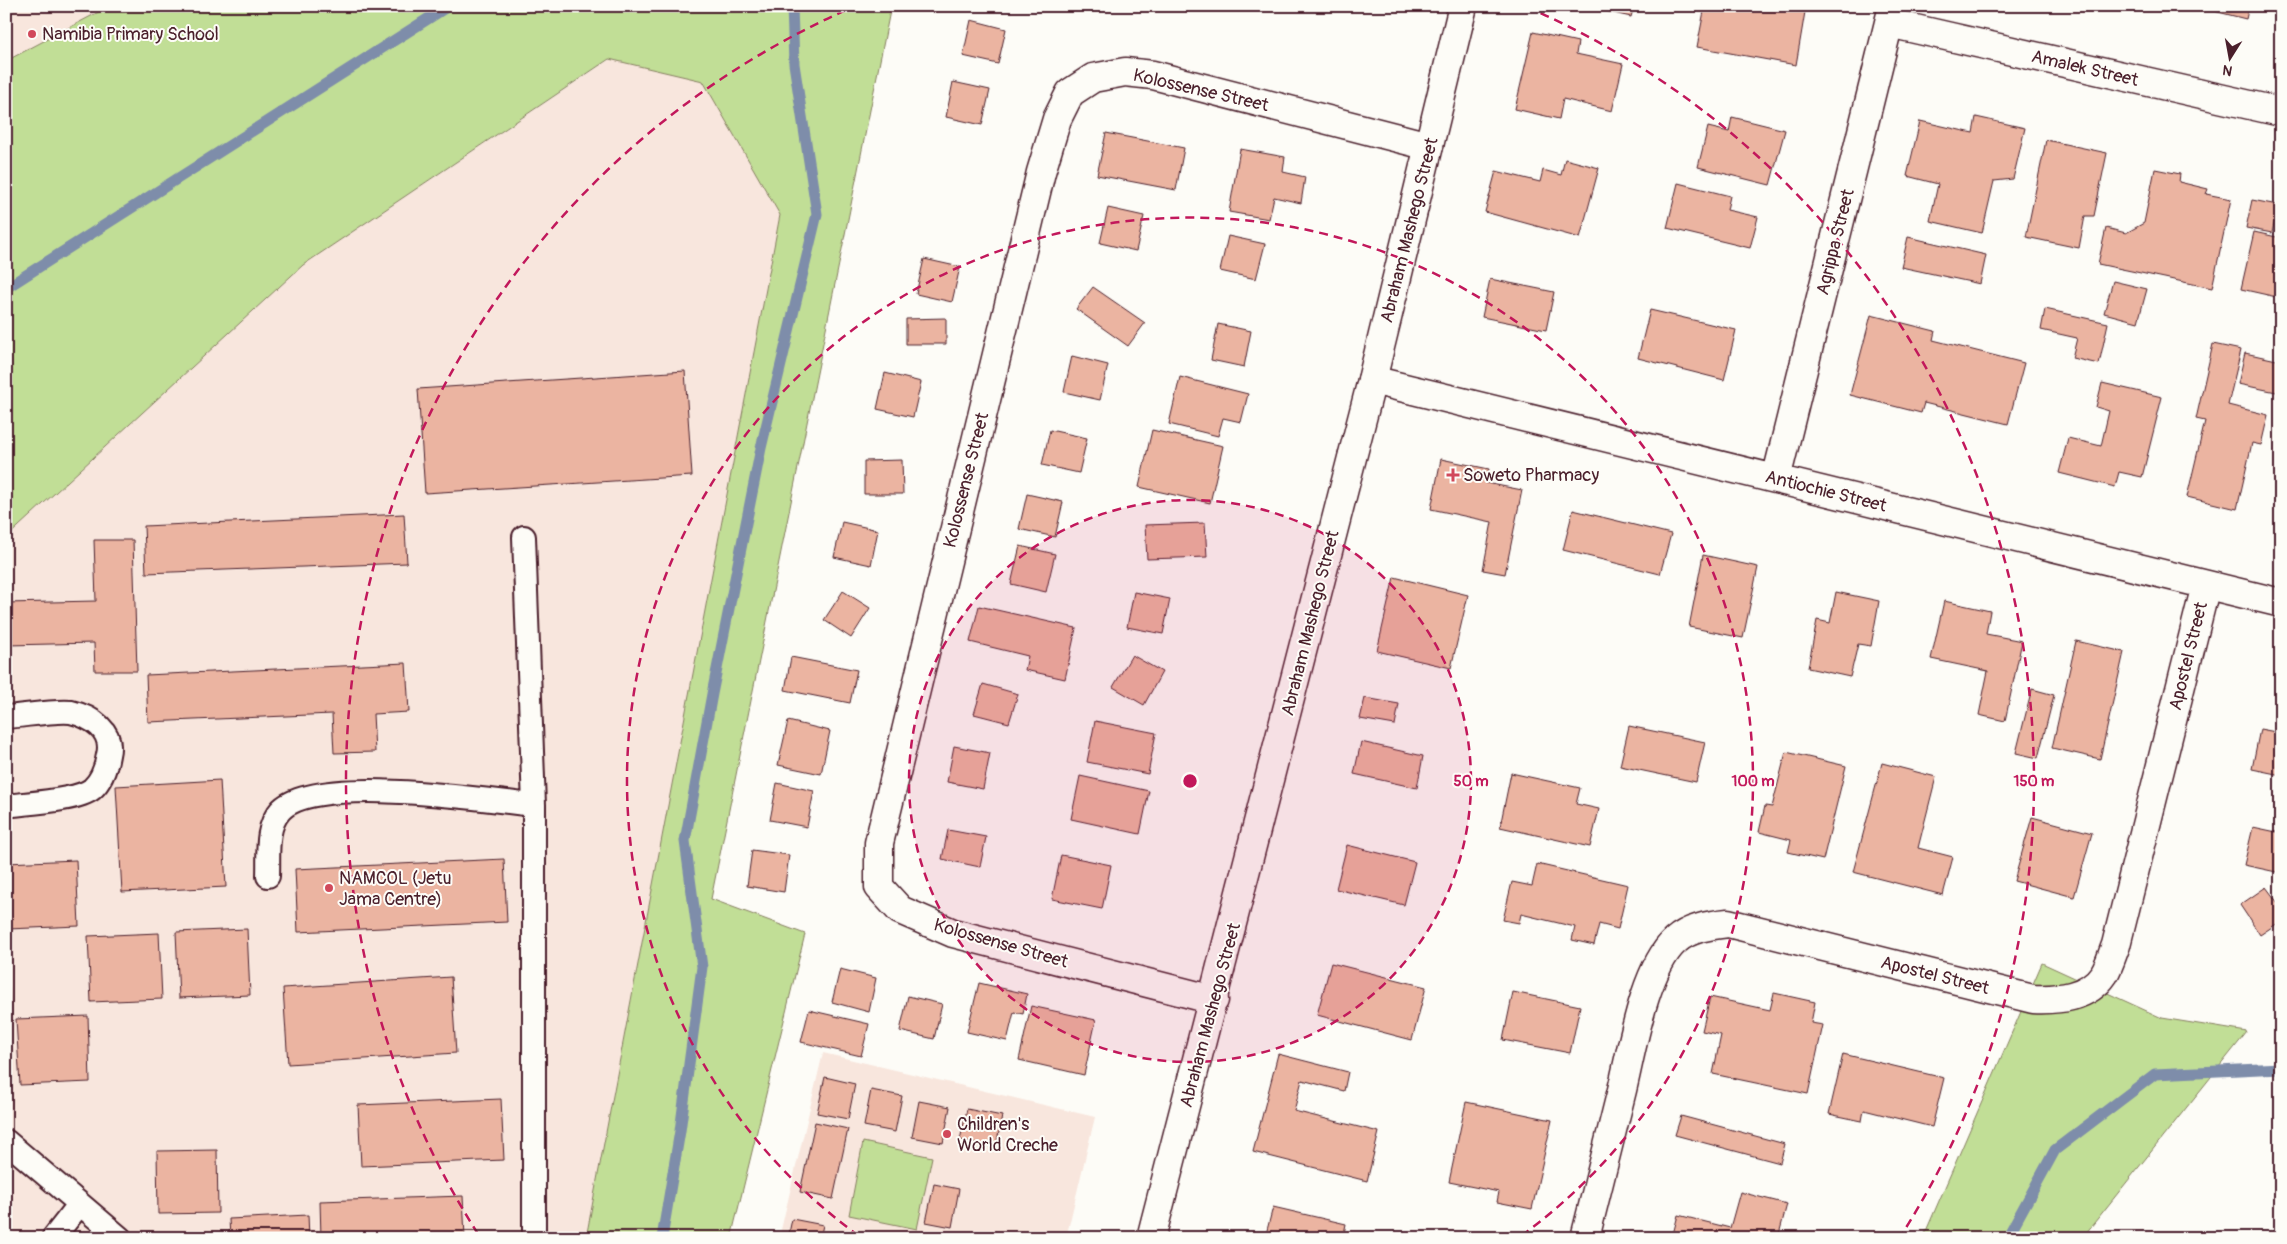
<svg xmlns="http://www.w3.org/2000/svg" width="2287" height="1244" font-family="Pangolin,sans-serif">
<rect width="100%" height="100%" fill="#fdfcf7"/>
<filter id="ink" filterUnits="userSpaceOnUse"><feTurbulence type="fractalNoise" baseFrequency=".02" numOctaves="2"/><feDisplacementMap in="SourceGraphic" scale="10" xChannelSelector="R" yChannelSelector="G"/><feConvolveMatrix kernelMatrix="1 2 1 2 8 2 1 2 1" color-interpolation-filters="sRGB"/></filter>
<g filter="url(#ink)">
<path fill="#f8e6dd" d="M6,6H110L6,61Z
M610,59L703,81L780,215L586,1238H6V538L303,265Z
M823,1053L1095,1117L1066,1238H779Z"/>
<path fill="#c1de96" stroke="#867e60" d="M110,6H891L711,899L805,934L731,1238H586L780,215L703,81L609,59L303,265L6,538V61Z
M2042,963L2162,1018L2247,1032L2082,1238H1923Z
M863,1142L932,1157L917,1229L849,1215Z"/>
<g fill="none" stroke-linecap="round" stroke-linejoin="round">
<path stroke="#7e8daa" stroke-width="11" d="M6,288L448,6
M662,1238L680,1131L702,967L685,841L712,694L761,448L817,214L794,64L792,6
M2007,1238L2055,1150L2155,1074L2281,1068"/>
</g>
<path fill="#ebb4a1" stroke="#4a1f2b" d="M1582,6H1634L1631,17Z
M1705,6H1806L1796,65L1697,47Z
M2207,6H2249L2246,19L2206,9Z
M971,20L1006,29L998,64L963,56Z
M1533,32L1578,42L1576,54L1623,64L1612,111L1563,99L1559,119L1515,109Z
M953,82L990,90L982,125L946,117Z
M1732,117L1785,130L1770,185L1698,167L1708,127L1729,132Z
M1976,117L2025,128L2013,179L1994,181L1982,233L1930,221L1938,184L1907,176L1920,121L1973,133Z
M1106,133L1184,148L1176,190L1097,175Z
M2046,140L2107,153L2094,216H2085L2079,248L2026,237Z
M1240,149L1285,157L1283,172L1305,177L1301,203L1274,197L1269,219L1229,212Z
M1565,159L1599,168L1580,238L1485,212L1496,171L1540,182L1543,170L1561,175Z
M2155,169L2180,174L2179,182L2208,189L2206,194L2231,199L2212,288L2098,264L2106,228L2126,233L2144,223Z
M1678,183L1730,196L1727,210L1758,217L1750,248L1667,228Z
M2252,200L2278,205L2272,233L2246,228Z
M1108,208L1144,216L1136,251L1100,243Z
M2254,232L2281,238V298L2241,289Z
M1228,236L1265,244L1256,279L1220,271Z
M1908,237L1986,255L1980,284L1901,267Z
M924,259L960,267L952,302L916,294Z
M1490,279L1554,292L1546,330L1482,317Z
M2113,281L2147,289L2138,322L2104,313Z
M1093,287L1145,323L1128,346L1076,309Z
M2045,309L2108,323L2099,364L2072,358L2077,338L2041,330Z
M1650,310L1736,330L1724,380L1638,358Z
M1871,315L1935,331L1933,340L2024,363L2008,424L1924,403L1921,413L1850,395Z
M946,318V344H906V319Z
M1218,324L1251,331L1244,367L1211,360Z
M2213,344L2241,350L2228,405L2268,415L2261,445L2252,443L2237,509L2187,497L2205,421L2196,419Z
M2245,353L2281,361V393L2238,384Z
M1072,356L1108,365L1100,400L1064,392Z
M685,371L692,476L425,493L418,389Z
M885,373L921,382L913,417L877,409Z
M1180,377L1248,394L1241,422L1223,418L1218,436L1169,424Z
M2102,383L2162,397L2142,477L2119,472L2115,487L2059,473L2068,438L2101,446L2109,411L2096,407Z
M1050,430L1087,438L1079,473L1042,465Z
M1152,430L1223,446L1210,503L1139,487Z
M1441,459L1489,469L1486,483L1522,490L1505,574L1483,570L1492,522L1431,509Z
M902,460L903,494H864V461Z
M1027,494L1063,502L1055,537L1019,529Z
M1573,510L1671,534L1660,574L1563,550Z
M404,514L407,563L146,573L144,526Z
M842,522L878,530L871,565L834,557Z
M1205,523L1207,557L1147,559L1145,525Z
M94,540H133L137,671H95L94,643L8,645L6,603L96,601Z
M1020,546L1055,554L1046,592L1011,584Z
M1703,555L1758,567L1743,638L1689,627Z
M1394,577L1468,595L1451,668L1377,651Z
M843,591L870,608L851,638L824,620Z
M1134,592L1170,599L1163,634L1127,627Z
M1836,592L1879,601L1871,646L1858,644L1850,677L1808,668L1817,620L1830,623Z
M1944,601L1990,611L1986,634L2022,641L2005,721L1979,715L1988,671L1931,659Z
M979,606L1076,628L1065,679L1025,670L1028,656L970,642Z
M2076,641L2124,652L2100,759L2052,748Z
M1132,655L1162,672L1144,705L1113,687Z
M791,657L857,670L850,703L785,690Z
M406,663L409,712L373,714L375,752L334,753L332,714L148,722L146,675Z
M983,684L1018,694L1009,723L974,714Z
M2032,689L2054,695L2038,758L2016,753Z
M1365,698L1399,704L1395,725L1360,719Z
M788,721L830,731L821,774L778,765Z
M1095,721L1156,733L1148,774L1087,762Z
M1629,726L1705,742L1696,782L1620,766Z
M2260,729L2281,733V775L2252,769Z
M1361,742L1423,756L1417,788L1354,774Z
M954,746L990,753L983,789L947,782Z
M1786,752L1846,766L1823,860L1788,852L1791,840L1759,832L1765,806L1772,807Z
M1882,763L1936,777L1918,848L1953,857L1943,895L1853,872Z
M1511,773L1580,788L1576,804L1599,809L1590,847L1500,827Z
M1080,776L1149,791L1140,834L1071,819Z
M220,780L226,887L122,892L116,786Z
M777,783L814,791L807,827L770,820Z
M2032,817L2092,833L2074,897L2014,881Z
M2253,827L2281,833V873L2244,865Z
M948,830L986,837L980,867L942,859Z
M1347,845L1415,862L1404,905L1336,889Z
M752,850L789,855L784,892L747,886Z
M1061,855L1111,865L1102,909L1052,899Z
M504,859L507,922L298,932L295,869Z
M76,860L79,926L8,929L6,863Z
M1537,864L1628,885L1618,929L1599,924L1594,945L1572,940L1575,927L1521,914L1519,923L1503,920L1512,882L1532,886Z
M2266,887L2281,907V921L2260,935L2240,905Z
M247,929L250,995L179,998L176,932Z
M159,933L162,999L91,1002L88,936Z
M6,944L10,1010H6Z
M1331,963L1426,987L1412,1040L1317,1015Z
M840,969L876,978L869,1012L832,1002Z
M451,977L456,1053L288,1064L283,988Z
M979,983L1027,994L1023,1014L1014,1012L1007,1041L967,1032Z
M1513,992L1580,1006L1570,1053L1503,1040Z
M1774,993L1815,1002L1811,1023L1823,1025L1808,1094L1713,1074L1721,1035L1702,1031L1710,997L1770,1010Z
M908,996L942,1004L934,1039L900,1031Z
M1031,1006L1096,1020L1084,1075L1019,1060Z
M809,1010L869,1024L861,1056L801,1042Z
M88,1016L90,1082L20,1085L16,1019Z
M1278,1054L1348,1072L1344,1091L1302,1080L1294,1111L1379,1132L1367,1181L1253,1152Z
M1843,1054L1944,1078L1932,1127L1864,1110L1862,1121L1829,1114Z
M825,1077L855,1084L848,1119L817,1113Z
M871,1090L902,1096L895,1132L864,1126Z
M501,1099L504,1160L361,1166L358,1105Z
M919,1101L950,1107L943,1143L912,1137Z
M1466,1102L1552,1120L1532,1209L1497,1202L1499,1192L1449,1182Z
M967,1109L1002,1116L996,1147L960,1140Z
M1681,1116L1785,1144L1780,1163L1675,1135Z
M815,1122L848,1129L833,1199L800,1192Z
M217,1150L218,1213L158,1214L157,1151Z
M934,1184L959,1189L952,1227L926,1222Z
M1740,1192L1787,1204L1778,1238H1672L1678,1215L1730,1228Z
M463,1196L465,1238H321L320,1201Z
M1273,1207L1346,1224L1343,1238H1265Z
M308,1215L309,1238H230L229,1219Z
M792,1219L823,1225L820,1238H788Z
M835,1233L860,1238H834Z"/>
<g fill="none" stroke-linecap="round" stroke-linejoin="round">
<defs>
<path id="service" d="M524,537L534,805V1238
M6,717C23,716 56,710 71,712C92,717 114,731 108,755C106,767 101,781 92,789C77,801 26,803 6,806
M268,876C269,855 265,828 280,811C312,773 486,800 534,805
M6,1141L120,1238
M53,1238L79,1205"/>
<path id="minor" d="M1889,23L2281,112
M1372,380L2281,603
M1776,479L1893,6
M1214,1000L953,933L900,910L879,887V843L1041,172L1057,119L1070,93L1093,78L1125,72L1153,75L1429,146
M1585,1238C1597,1189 1610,1139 1622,1090C1632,1049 1644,970 1675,941C1689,928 1710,925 1728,923L2033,999C2058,1000 2088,998 2104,974C2109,966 2112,955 2116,945L2206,585"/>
<path id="secondary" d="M1151,1238L1372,380L1463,6"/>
</defs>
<use href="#service" stroke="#4a1f2b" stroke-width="26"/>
<use href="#minor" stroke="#4a1f2b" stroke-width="31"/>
<use href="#secondary" stroke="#4a1f2b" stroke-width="31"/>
<use href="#service" stroke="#fdfcf7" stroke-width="22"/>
<use href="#minor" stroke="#fdfcf7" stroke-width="28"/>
<use href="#secondary" stroke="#fdfcf7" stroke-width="28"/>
</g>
</g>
<circle cx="1190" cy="781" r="281" fill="#c2185b" fill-opacity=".12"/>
<g fill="none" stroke="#c2185b" stroke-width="2.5" stroke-dasharray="9 6">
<circle cx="1190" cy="781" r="281"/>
<path d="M859 1236A563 563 0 1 1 1521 1236"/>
<path d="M478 1234A844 844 0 0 1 853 7M1527 7A844 844 0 0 1 1902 1234"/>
</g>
<g fill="#d1495b" stroke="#fdfcf7" stroke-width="2">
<circle cx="32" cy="34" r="5"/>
<path d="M1450.5 467.5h5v5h5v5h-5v5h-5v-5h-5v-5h5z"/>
<circle cx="329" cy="888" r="5"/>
<circle cx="947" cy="1134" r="5"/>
</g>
<g text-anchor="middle" stroke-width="4" stroke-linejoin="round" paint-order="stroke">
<g font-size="18" fill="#4a1f2b" stroke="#fdfcf7" text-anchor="start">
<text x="42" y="40">Namibia Primary School</text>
<text x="1463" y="481">Soweto Pharmacy</text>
<text x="339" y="884">NAMCOL (Jetu<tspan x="339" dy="21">Jama Centre)</tspan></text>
<text x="957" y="1130">Children's<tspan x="957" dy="21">World Creche</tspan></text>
</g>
<g font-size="18" fill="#4a1f2b" stroke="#fdfcf7">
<text transform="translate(2085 68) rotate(13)" y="6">Amalek Street</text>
<text transform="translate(1201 90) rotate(13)" y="6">Kolossense Street</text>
<text transform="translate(1409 230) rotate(-76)" y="6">Abraham Mashego Street</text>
<text transform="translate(1835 242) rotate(-76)" y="6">Agrippa Street</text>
<text transform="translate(966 480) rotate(-76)" y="6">Kolossense Street</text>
<text transform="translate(1826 491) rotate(14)" y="6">Antiochie Street</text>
<text transform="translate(1310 623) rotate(-76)" y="6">Abraham Mashego Street</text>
<text transform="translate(2188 656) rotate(-76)" y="6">Apostel Street</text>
<text transform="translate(1001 943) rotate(16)" y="6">Kolossense Street</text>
<text transform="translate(1935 975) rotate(14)" y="6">Apostel Street</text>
<text transform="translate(1210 1015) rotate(-75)" y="6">Abraham Mashego Street</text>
</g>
</g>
<circle cx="1190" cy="781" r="8" fill="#c2185b" stroke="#fdfcf7" stroke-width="2.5"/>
<g font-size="15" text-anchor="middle" font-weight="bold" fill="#c2185b" stroke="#fdfcf7" stroke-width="4" stroke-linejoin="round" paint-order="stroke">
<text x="1471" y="786">50 m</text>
<text x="1753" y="786">100 m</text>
<text x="2034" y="786">150 m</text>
</g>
<rect width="2287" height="1244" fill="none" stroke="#fdfcf7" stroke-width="25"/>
<rect x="12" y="12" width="2262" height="1219" fill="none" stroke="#4a1f2b" stroke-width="2" filter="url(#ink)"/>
<g transform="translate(2230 58) rotate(191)" stroke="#fdfcf7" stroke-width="4" paint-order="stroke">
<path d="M0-4L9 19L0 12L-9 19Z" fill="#4a1f2b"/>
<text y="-8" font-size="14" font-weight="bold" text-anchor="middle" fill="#4a1f2b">N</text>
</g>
</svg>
